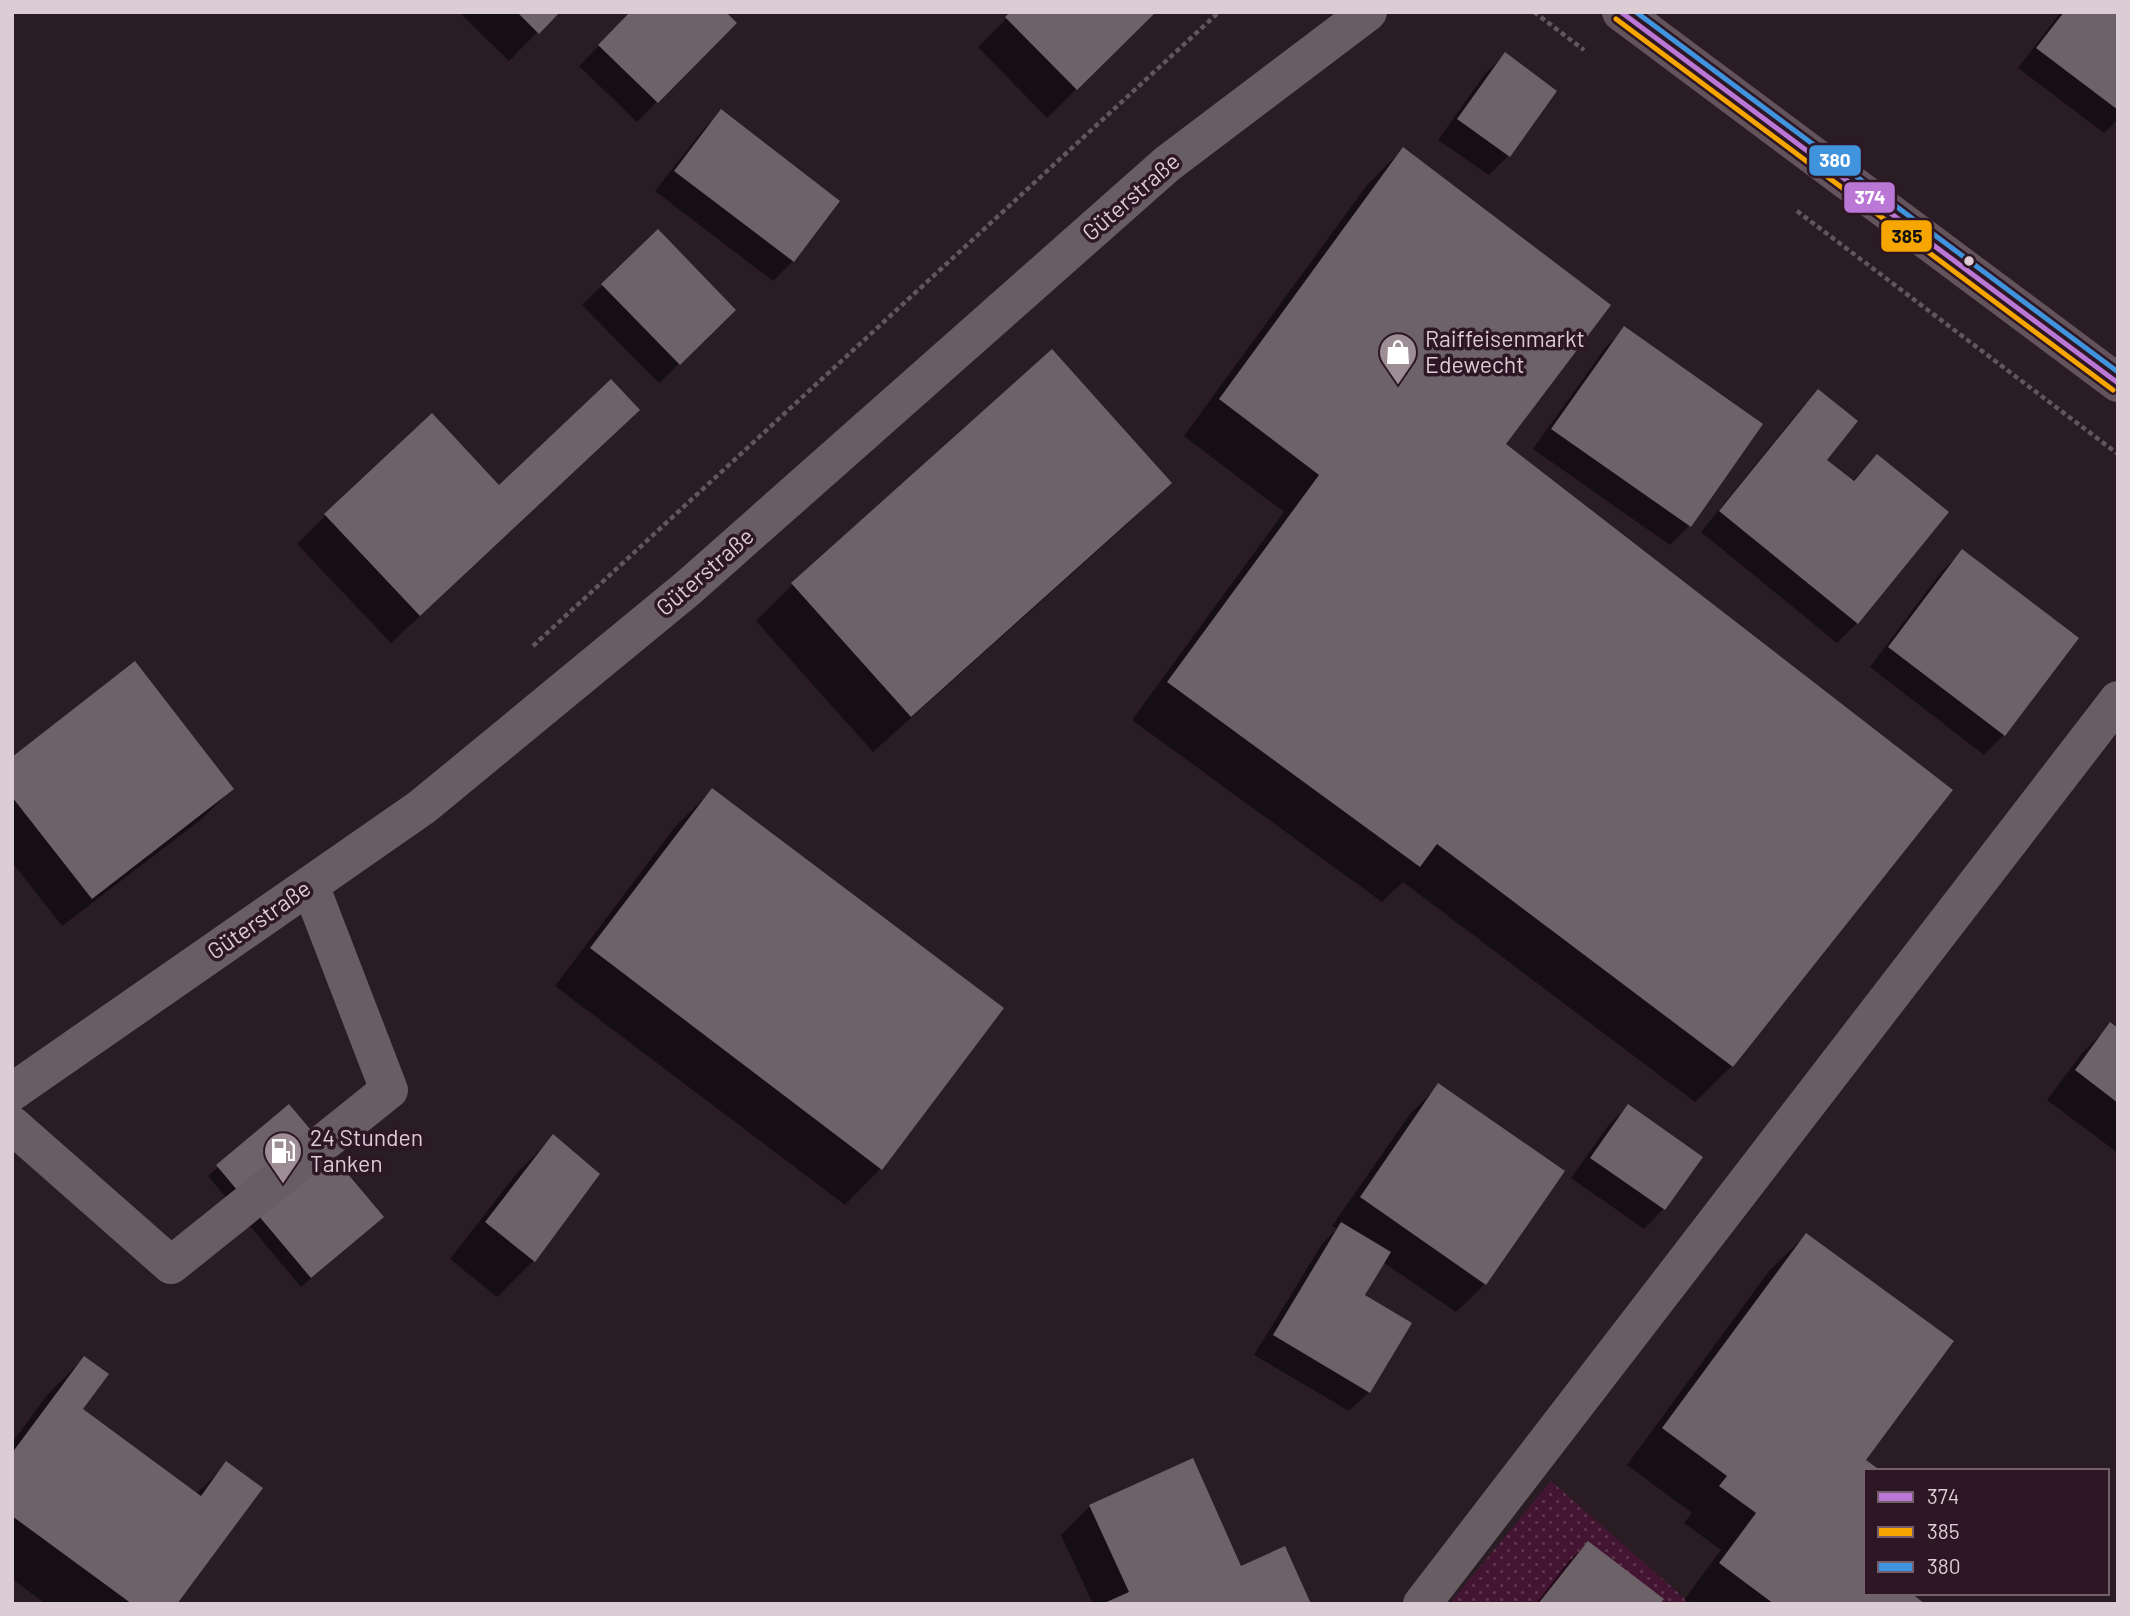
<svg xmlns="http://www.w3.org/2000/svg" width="2130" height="1616" font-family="Barlow,sans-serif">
<defs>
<pattern id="grass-dots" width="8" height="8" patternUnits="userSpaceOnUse" patternTransform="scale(1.75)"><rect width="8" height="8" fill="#431532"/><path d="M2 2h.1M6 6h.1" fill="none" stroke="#5e364f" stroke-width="1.8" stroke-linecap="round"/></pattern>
</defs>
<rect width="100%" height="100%" fill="#291c23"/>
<path fill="url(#grass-dots)" d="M1551,1481L1691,1604H1449Z"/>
<path fill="#0007" d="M459,12H557L509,61Z
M632,12L734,23L637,122L579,66Z
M1013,12H1154L1047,118L978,47Z
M2061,12H2118V119L2104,133L2018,68Z
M1505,55L1508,156L1489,175L1438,140L1485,74Z
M721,112L838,202L793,261L773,281L655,191L702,131Z
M1403,149L1504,445L1732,1066L1695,1102L1403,882L1382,902L1132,720L1284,512L1184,436L1367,185Z
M658,231L734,310L659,383L582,305Z
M1625,329L1761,425L1689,526L1670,545L1533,449L1605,348Z
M1052,352L1169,483L1133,519L873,752L756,621L792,585Z
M1818,391L1825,460L1852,481L1877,456L1947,512L1857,623L1837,643L1701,532L1799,411Z
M609,439L391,643L297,544L326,515L499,487Z
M1962,552L2004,735L1984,755L1870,667L1942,571Z
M12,759L232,789L203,818L62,926L12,862Z
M712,790L881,1168L845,1205L555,986L675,827Z
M2111,1025L2118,1030V1153L2047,1100L2082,1053Z
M1439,1085L1485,1284L1456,1312L1383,1262L1363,1296L1369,1392L1349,1411L1254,1355L1322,1244L1337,1229L1332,1226L1410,1114Z
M289,1106L372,1226L301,1287L208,1176Z
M1628,1106L1700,1157L1663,1209L1644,1229L1571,1178L1608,1126Z
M553,1137L598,1174L533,1261L497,1297L450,1259L517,1173Z
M1806,1235L1866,1471V1593L1922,1604H1689L1684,1600L1721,1550L1684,1523L1692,1513L1627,1465L1769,1271Z
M84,1358L80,1410L196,1494L227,1464L175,1604H46L12,1579V1443L47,1395Z
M1090,1506L1240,1568L1309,1604H1093L1061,1535Z
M1588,1543L1658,1604H1536L1568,1562Z"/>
<path fill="#6d6268" d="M517,12H560L539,34Z
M630,12H726L737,23L658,103L598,45Z
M1010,12H1156L1077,90L1005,17Z
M2064,12H2118V110L2036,48Z
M1505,52L1557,91L1510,157L1457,119Z
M721,109L840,201L794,262L674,171Z
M1403,147L1611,305L1506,444L1953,790L1733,1067L1437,844L1420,867L1167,682L1319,475L1219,399Z
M658,229L736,310L680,365L601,284Z
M1624,326L1763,424L1691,527L1551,429Z
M1052,349L1172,483L911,717L791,583Z
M611,379L640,410L420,616L324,514L432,413L499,485Z
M1818,389L1858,421L1827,460L1854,481L1877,454L1949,512L1858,624L1719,511Z
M1962,549L2079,638L2005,736L1888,647Z
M135,661L234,789L92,899L12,797V757Z
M712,788L1004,1008L882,1170L590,948Z
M2110,1022L2118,1028V1103L2075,1070Z
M1438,1083L1565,1171L1486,1285L1360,1197Z
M289,1104L384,1217L311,1278L216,1165Z
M1628,1104L1703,1157L1665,1210L1590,1158Z
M553,1134L600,1174L535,1262L485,1222Z
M1341,1222L1391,1252L1365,1295L1412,1323L1370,1393L1273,1335Z
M1806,1233L1954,1341L1866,1460L1881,1471H1866V1593H1911L1925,1604H1774L1719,1563L1756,1513L1719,1486L1727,1476L1662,1428Z
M84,1356L109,1374L83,1409L201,1496L226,1461L263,1488L177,1604H132L12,1516V1453Z
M1193,1458L1241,1566L1285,1546L1311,1604H1102L1129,1592L1089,1505Z
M1588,1541L1664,1599L1660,1604H1538Z"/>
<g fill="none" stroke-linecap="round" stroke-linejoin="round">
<path stroke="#60575c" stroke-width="4.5" stroke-dasharray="5 3.5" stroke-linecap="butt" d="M1534,12L1584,50
M1797,211L2118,454
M533,646L1219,12"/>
<path stroke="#675d62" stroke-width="38" d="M12,1092L422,807L688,588L1167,164L1368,12
M12,1125L171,1265L389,1090L310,885
M1422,1604L2118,700"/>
<path stroke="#63545c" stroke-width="38" d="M1621,12L2118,383"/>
<defs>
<path id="bus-1" d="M1621,12L2118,383"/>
<path id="bus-2" d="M1616,19L2113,390"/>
<path id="bus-3" d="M1636,12L2118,372"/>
</defs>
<use href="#bus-1" stroke="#2e1724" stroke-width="10"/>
<use href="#bus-2" stroke="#2e1724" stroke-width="10"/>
<use href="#bus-3" stroke="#2e1724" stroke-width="10"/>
<use href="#bus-1" stroke="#ba77d6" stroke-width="5"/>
<use href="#bus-2" stroke="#f7a600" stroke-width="5"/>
<use href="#bus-3" stroke="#4094de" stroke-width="5"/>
</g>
<defs>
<symbol id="shop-pin" viewBox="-11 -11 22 30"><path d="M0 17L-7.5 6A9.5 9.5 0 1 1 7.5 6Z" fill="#9d8e96" stroke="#2e1724"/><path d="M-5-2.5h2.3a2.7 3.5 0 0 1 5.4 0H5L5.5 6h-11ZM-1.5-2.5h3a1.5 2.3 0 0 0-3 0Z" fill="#fff"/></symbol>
<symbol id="fuel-pin" viewBox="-11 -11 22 30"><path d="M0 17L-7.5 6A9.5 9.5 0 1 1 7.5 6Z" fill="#9d8e96" stroke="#2e1724"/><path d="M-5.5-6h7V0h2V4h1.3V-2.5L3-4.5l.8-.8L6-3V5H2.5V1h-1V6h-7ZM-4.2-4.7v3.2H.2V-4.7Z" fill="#fff"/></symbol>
</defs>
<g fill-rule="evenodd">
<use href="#shop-pin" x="1376" y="330" width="44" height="60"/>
<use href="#fuel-pin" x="261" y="1129" width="44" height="60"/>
</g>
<circle fill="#dcccd4" stroke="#2e1724" stroke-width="2.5" cx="1969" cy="261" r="6"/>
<g text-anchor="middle" stroke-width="7" stroke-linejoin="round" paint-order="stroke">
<g font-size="23" fill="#dcccd4" stroke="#2e1724">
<text transform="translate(1131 197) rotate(-41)" y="8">Güterstraße</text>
<text transform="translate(705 572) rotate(-41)" y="8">Güterstraße</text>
<text transform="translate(259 920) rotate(-35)" y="8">Güterstraße</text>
</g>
<g font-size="23" fill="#dcccd4" stroke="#2e1724" text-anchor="start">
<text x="1425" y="347">Raiffeisenmarkt<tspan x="1425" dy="26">Edewecht</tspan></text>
<text x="310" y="1146">24 Stunden<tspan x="310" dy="26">Tanken</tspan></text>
</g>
</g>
<g stroke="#2e1724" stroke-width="2.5">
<rect x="1808" y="144" width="54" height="33" rx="7" fill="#4094de"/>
<rect x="1843" y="181" width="53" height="33" rx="7" fill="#ba77d6"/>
<rect x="1880" y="219" width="53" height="34" rx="7" fill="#f7a600"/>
</g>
<g font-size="19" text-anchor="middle" font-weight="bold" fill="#fff">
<text x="1835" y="167">380</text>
<text x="1870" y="204">374</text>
</g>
<g font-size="19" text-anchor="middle" font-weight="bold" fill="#111">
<text x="1907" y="243">385</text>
</g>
<rect width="2130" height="1616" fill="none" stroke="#dcccd4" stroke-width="28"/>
<rect x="1864" y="1469" width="245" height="126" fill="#2e1724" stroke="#745f6a" stroke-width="2"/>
<rect x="1878" y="1492" width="35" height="10" fill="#ba77d6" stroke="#745f6a" stroke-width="2"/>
<text x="1927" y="1504" font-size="21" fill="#dcccd4">374</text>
<rect x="1878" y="1527" width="35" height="10" fill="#f7a600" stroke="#745f6a" stroke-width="2"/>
<text x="1927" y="1539" font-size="21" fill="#dcccd4">385</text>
<rect x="1878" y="1562" width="35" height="10" fill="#4094de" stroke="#745f6a" stroke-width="2"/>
<text x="1927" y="1574" font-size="21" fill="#dcccd4">380</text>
</svg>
